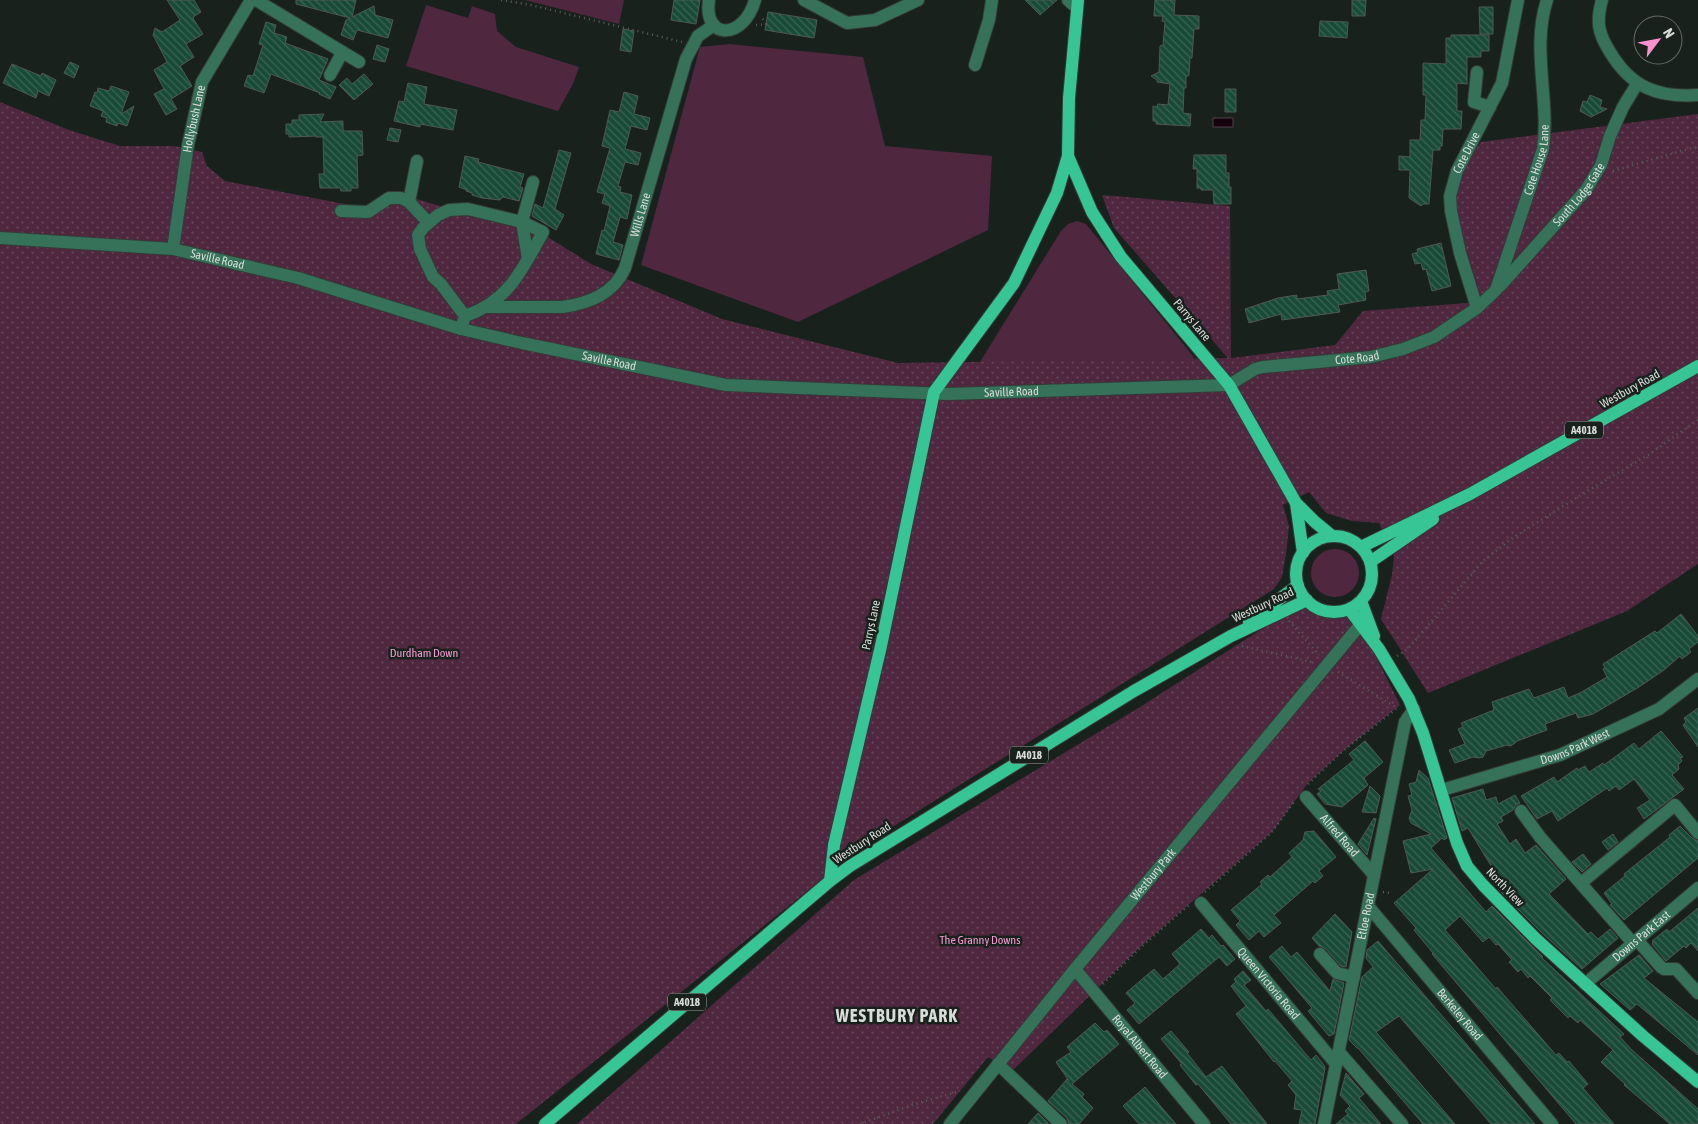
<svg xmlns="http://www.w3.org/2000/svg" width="1698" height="1124" font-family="'Asap Condensed',sans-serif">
<defs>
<pattern id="park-dots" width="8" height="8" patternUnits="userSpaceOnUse" patternTransform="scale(1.25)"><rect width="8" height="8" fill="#4f273f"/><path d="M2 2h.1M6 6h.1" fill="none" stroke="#68465a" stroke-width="1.8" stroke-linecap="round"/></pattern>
<pattern id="building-back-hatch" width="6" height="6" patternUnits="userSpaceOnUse" patternTransform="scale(1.25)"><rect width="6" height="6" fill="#194a38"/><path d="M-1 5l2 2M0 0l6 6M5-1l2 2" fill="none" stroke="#3a6454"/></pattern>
</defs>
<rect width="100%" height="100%" fill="#19211d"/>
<path fill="#4f273f" d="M525,0H624L619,24Z
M426,5L468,18L472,6L495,14L497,31L516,47L579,67L573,84L558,111L406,66Z
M729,44L863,57L885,146L992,156L988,230L798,322L641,265L700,47Z
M1077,221L1086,224L1193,356L1197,369L978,365L1061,231L1068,224Z
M1311 573a24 24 0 1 1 48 0a24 24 0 1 1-48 0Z"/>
<path fill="url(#park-dots)" d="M0,102L69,130L120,146H174L202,152L207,166L225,181L360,207L400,194L460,212L508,220L543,234L591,264L722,319L898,363L1228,358L1114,228L1102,195L1230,206L1231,358L1335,345L1363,311L1480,302C1469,264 1446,209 1463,171C1467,161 1475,151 1481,142L1698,114V564L1627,611L1428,693L1381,619L1392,575L1394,557L1379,523L1352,521L1326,513L1309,492L1283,505L1289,526L1286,554L1282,577L1274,589L870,841L516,1124H0Z
M1298,606L1357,619L1400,705L1343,751L1308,783L1272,832L1139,948L1012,1071L988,1057L933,1124H577L854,880L1140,707Z"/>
<path fill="#15000c" stroke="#50424a" d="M1213,118H1233V127H1213Z"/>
<path fill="url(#building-back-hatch)" stroke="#4f5854" d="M167,0H194L201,12L193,17L194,20L203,34L186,44L194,57L180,66L192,86L171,99L177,109L166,115L154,94L164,89L154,70L167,62L153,35L155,28L162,32L180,20Z
M296,0H356L352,17L374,6L375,15L393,20L388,38L357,30L353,40L341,35L346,20L350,18L296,4Z
M674,0H700L696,24L671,20Z
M1025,0H1057L1040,15Z
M1155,0H1175L1174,15L1199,16V29H1194L1192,58H1190L1189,75L1186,77V88H1184L1183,113L1191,114L1190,126L1156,124V121H1153V106L1157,107L1158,104L1168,105L1170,84L1157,82V80L1151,76L1159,72L1160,46L1163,45L1165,22L1162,21L1163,16H1154Z
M1352,0H1366L1365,16H1352Z
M1479,7H1493V34H1480Z
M768,12L817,20L814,38L765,30Z
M1320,21L1348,22L1347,38L1319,36Z
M266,22L276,25L274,33L287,37L285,43L328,59L319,80L336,87L330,99L319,94L320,93L271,74L264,93L244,86L248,75L253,76L263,45L259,44Z
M623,29L634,31L631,52L620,50Z
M1451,35H1489V51H1481V57H1467V84L1457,83V111H1462L1461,129H1443L1442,146H1440V150H1433L1429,204H1423L1421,206L1409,198L1410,170H1399V156L1410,157V140H1420L1421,120H1425L1426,95H1423V63L1446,64V38H1451Z
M377,45L389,49L385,62L373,59Z
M70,62L79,66L74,78L64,73Z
M12,64L41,76L42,73L56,80L49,96L38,91L36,98L3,83Z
M364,74L373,84L354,100L339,85L347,78L352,84Z
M408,83L427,87L424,104L457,110L453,130L420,124V127L394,121L399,101L404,102Z
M111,86L129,92L121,114L134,106L127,126L118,123L117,126L106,122L107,118L101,116L103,111L90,106L95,92L97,93L98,88L109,91Z
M1225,89H1236V112H1225Z
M624,92L638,96L634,114L650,118L647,130L631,126L625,149L641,153L638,165L625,162L618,186L621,187L620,192L632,195L627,219L620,217L613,242L623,245L619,260L596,254L602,230L604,231L610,206L602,203L605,194L597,192L610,148L602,146L610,110L619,112Z
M1590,95L1602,100L1600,107L1607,109L1591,117L1580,111L1583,101L1587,102Z
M324,114L320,122L343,121V131H362L363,155L357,156L358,188H351V191H341L340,188H320L319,174H324L323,137H316V136L289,137V134H286V124H292V120H299V115Z
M390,128L401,130L398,142L387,140Z
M559,150L571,153L555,209L564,215L556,230L532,216L535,204L543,208Z
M1194,155H1226V173H1229V187H1231V204H1214L1213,190H1201V188H1197V169H1193Z
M465,156L479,159L478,162L524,174L520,187L523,188L519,201L503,197L500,200L482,198L472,195V193L466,191L467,190L459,187Z
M1441,243L1451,286L1432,291L1426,269L1423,270L1421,263L1415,264L1412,254L1418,252L1417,249Z
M1366,270L1369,291L1365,292L1366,300L1338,305L1340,312L1282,320L1281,314L1249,323L1245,309L1278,298L1297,295V299L1328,295L1327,291L1339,289L1337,274Z
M1681,614L1698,636V642L1689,649L1691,652L1682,659L1680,656L1664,670L1639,687L1593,714L1578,718L1576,713L1545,724L1547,730L1517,741L1514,744L1510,746L1507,745L1486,751L1483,757L1479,758L1473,757L1455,763L1449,750L1465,744L1458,729L1463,727L1461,723L1494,710L1492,702L1529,689L1534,698L1564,687L1568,698L1580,693L1607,677L1603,669L1605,668L1603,664L1655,631L1657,633Z
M1698,708V747L1683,725L1686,722L1684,718Z
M1661,731L1683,757L1680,758L1682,761L1678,765L1679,769L1672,775L1684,789L1644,819L1637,808L1650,800L1634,779L1619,790L1616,786L1609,791L1607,788L1558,821L1552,811L1537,819L1521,796L1554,777L1557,782L1577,768L1578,770L1585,766L1589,772L1603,763L1604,765L1634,743L1639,749Z
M1365,741L1383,762L1364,778L1368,785L1342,807L1325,804L1317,794L1321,791L1318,789L1354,760L1349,754Z
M1419,770L1428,778L1447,838L1444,840L1442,838L1431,848L1486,912L1492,906L1543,957L1542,958L1624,1034L1620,1037L1631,1049L1698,1109V1124H1670L1624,1085L1625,1084L1601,1062L1613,1050L1580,1020L1578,1023L1570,1016L1568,1018L1550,1000L1552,998L1530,976L1528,978L1521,969L1518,972L1509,962L1512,960L1498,944L1496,945L1489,937L1483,942L1460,916L1445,930L1496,989L1497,987L1556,1055L1559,1053L1567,1062L1569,1061L1588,1084L1583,1088L1614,1124H1576L1432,954L1433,953L1414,930L1416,928L1394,903L1433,869L1411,873L1403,841L1431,834L1411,823L1409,818L1412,810L1408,796L1412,795L1409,784L1416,782Z
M1370,786L1380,796L1376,813L1362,812Z
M1483,789L1486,800L1496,797L1498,804L1515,795L1520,803L1516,805L1513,810L1501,817L1503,821L1497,824L1510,844L1516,839L1525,853L1536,845L1566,879L1549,894L1588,934L1591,932L1598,939L1610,929L1618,938L1582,969L1542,933L1498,889L1504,884L1493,869L1468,828L1462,831L1452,798Z
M1374,818L1376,819L1367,855L1358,844Z
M1680,826L1692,838L1698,841V858L1624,920L1610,905L1612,904L1604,893L1625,876L1624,874L1670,837L1669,835Z
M1314,831L1336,857L1319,871L1323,876L1315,883L1313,881L1274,915L1281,923L1264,937L1259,931L1249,940L1236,925L1240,921L1231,910L1262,884L1260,882L1268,875L1270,877L1292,857L1289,853L1303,840L1305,832Z
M1613,834L1618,842L1608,850L1602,842Z
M1583,854L1591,864L1582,872L1572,862Z
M1698,908V951L1691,943L1686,948L1684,946L1666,961L1652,944L1653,943L1652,941L1667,929L1669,932Z
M1335,914L1352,932L1346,967L1341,966L1326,949L1319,946L1312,938Z
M1201,929L1209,938L1212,935L1221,946L1223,945L1235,959L1227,966L1219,957L1139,1024L1127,1010L1135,1003L1126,993L1154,969L1163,979L1180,964L1172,954Z
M1378,941L1509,1094L1535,1124H1491L1400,1017L1399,1016L1376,1032L1455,1124H1423L1358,1048H1357L1349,1040L1362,977L1373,967L1366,958L1367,950Z
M1282,946L1291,957L1297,952L1330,991L1333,979L1344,983L1334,1034L1329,1036L1308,1011L1312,1008L1269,957Z
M1639,955L1653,971L1644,978L1698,1022V1055L1637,1004L1630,1010L1600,984Z
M1243,971L1251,980L1244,985L1266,1011L1268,1009L1311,1060L1316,1055L1324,1065L1325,1068L1315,1124H1299L1302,1110L1294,1109L1296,1095L1288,1085L1292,1081L1275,1061L1274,1062L1236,1014L1246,1006L1231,986L1236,982L1234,979Z
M1095,1023L1104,1032L1107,1030L1119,1044L1072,1084L1084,1094L1082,1097L1093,1108L1079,1124H1069L1067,1118L1048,1101L1067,1079L1069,1081L1056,1062L1071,1052L1067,1047Z
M1171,1031L1189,1052L1187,1053L1206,1077L1222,1066L1267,1124H1231L1198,1084L1196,1085L1180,1065L1182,1064L1161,1039Z
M1346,1073L1364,1094L1359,1098L1381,1124H1336L1348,1114L1345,1111L1350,1106L1340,1095Z
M1145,1087L1163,1109L1176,1124H1139L1123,1106Z
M1038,1113L1049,1124H1028Z"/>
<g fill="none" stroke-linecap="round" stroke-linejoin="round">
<defs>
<g id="minor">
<path d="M256,0L359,62"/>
<path d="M709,0C703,41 744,40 755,0"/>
<path d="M804,0L847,23L875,20L918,0"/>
<path d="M1068,0L1077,8"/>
<path d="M1602,0C1596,22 1598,33 1610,52C1631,87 1657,98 1698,95"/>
<path d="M975,65L989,20L992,0"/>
<path d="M1477,72L1474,102L1490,107"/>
<path d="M330,75L342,53"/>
<path d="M409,202L417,161"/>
<path d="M341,211L368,212L389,198H401L409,202L428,222"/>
<path id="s1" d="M0,238L173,249L298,278L461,329L522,343L726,385L947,394L1229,385L1255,369L1263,367L1371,357L1403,349L1434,337L1477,308L1496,290L1543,149C1550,99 1531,49 1547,0"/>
<path id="s2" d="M173,249L188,145L202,82L251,0"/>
<path d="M528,259L522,222L533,182"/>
<path id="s3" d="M1500,286L1586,190L1601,165L1610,136L1623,107L1637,84"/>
<path id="s4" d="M487,307H563C589,303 614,294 625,268L686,59L698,36L714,25"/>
<path id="s5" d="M1477,308L1460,253L1451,211L1450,196L1457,171L1502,83L1518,0"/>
<path d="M461,329L465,316L441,284L433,277L420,249L418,235L423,228L438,215L449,210L468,209L522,222L543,232C522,270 508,302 465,316"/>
<path id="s6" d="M1442,790L1560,755L1659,709L1698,679"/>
<path id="s7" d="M1306,797L1374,875"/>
<path d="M1521,811L1540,837L1633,943"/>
<path d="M1581,883L1675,805L1698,833"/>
<path id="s8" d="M1201,903L1336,1064"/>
<path id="s9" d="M1368,906L1552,1124"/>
<path d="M1637,940L1661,967L1664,969H1676L1698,993"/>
<path d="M1320,954L1337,973L1354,977"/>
<path id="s10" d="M1075,969L1204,1124"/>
<path id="s11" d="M1585,984L1698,888"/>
<path d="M1339,1052L1402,1124"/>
<path d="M998,1064L1061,1124"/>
<path id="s12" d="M950,1124L1075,969L1360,625"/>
<path id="s13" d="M1324,1124L1405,722L1414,709"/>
</g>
<path id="major" d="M1068,156L1092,212L1121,257L1229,385L1296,503L1315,522L1332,536
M1296,503L1303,553
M1296 574a38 38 0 1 1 76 0a38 38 0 1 1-76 0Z
M1361,547L1470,494L1698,366
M1370,562L1433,519
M1361,601L1374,636
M1349,609L1379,649L1409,699L1423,733L1457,843L1467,866L1483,885L1536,939L1643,1036L1698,1082
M1249,622L1298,585
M830,881L834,845L881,646L934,392L1014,283L1057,193L1068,156L1069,98L1078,0
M545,1124L830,881L850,866L1134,691L1231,636L1307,600"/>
</defs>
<use href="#minor" stroke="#343b37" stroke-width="14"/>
<use href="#major" stroke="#343b37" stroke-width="14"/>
<path stroke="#575e5a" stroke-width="2.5" stroke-dasharray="1 4" stroke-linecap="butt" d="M501,0L531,5L682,42
M756,25L766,24L762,18
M1613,171L1688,149L1698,147
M1289,621L1319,655
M1242,646L1312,662
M1397,656L1408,649L1482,562L1511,539L1589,490L1648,455L1698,420
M1338,672L1397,708
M1308,784L1343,751L1397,708
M1205,892L1272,832L1294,802
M1383,892L1390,893
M1103,984L1139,949L1189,905
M860,1124L912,1105L960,1091"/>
<use href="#minor" stroke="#36715a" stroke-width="12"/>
<use href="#major" stroke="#37c595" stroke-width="12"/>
</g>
<g text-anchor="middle" stroke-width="5" stroke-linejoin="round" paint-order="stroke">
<g fill="#19211d" stroke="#9fa5a1" stroke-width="1">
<rect x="1565" y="421.5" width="38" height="17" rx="4"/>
<rect x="1010" y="746.5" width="38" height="17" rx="4"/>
<rect x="668" y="993.5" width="38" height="17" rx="4"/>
</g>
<g font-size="11" font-weight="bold" fill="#d8ddda">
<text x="1584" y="434">A4018</text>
<text x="1029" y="759">A4018</text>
<text x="687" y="1006">A4018</text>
</g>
<g font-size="12" fill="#d8ddda" stroke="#19211d">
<text dy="4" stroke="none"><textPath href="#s2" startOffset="132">Hollybush Lane</textPath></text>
<text dy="4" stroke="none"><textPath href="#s5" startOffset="162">Cote Drive</textPath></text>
<text dy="4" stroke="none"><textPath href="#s1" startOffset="1675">Cote House Lane</textPath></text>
<text dy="4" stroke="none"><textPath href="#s3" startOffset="121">South Lodge Gate</textPath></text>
<text dy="4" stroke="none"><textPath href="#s4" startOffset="208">Wills Lane</textPath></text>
<text dy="4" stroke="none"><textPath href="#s1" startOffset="219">Saville Road</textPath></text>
<text transform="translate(1192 320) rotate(50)" y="4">Parrys Lane</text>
<text dy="4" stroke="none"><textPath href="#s1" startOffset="1380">Cote Road</textPath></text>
<text dy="4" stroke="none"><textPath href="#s1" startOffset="624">Saville Road</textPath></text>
<text transform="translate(1630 389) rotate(-29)" y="4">Westbury Road</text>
<text dy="4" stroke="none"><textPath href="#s1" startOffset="1029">Saville Road</textPath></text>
<text transform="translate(1263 605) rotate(-25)" y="4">Westbury Road</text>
<text transform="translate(871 625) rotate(-78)" y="4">Parrys Lane</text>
<text dy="4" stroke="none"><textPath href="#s6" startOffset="140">Downs Park West</textPath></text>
<text dy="4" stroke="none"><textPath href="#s7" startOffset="51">Alfred Road</textPath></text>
<text transform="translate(862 843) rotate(-33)" y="4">Westbury Road</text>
<text dy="4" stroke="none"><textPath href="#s12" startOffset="322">Westbury Park</textPath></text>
<text transform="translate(1505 887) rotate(46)" y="4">North View</text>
<text dy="4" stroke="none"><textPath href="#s13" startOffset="212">Etloe Road</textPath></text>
<text dy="4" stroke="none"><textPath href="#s11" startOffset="74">Downs Park East</textPath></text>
<text dy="4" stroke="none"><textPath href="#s8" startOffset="105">Queen Victoria Road</textPath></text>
<text dy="4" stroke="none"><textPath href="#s9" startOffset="142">Berkeley Road</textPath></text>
<text dy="4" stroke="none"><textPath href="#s10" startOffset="101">Royal Albert Road</textPath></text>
</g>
<g font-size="12" fill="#fa9ad3" stroke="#19211d">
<text x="424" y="657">Durdham Down</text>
<text x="980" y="944">The Granny Downs</text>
</g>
<g font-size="18" font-weight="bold" letter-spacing="1" fill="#d8ddda" stroke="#19211d">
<text x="897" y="1022">WESTBURY PARK</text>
</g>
</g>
<g transform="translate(1658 40) rotate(58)"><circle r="24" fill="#19211d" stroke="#656c69"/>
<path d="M0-4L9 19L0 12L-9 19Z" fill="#f790cd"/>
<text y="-8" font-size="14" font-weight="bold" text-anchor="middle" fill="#d8ddda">N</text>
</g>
</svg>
